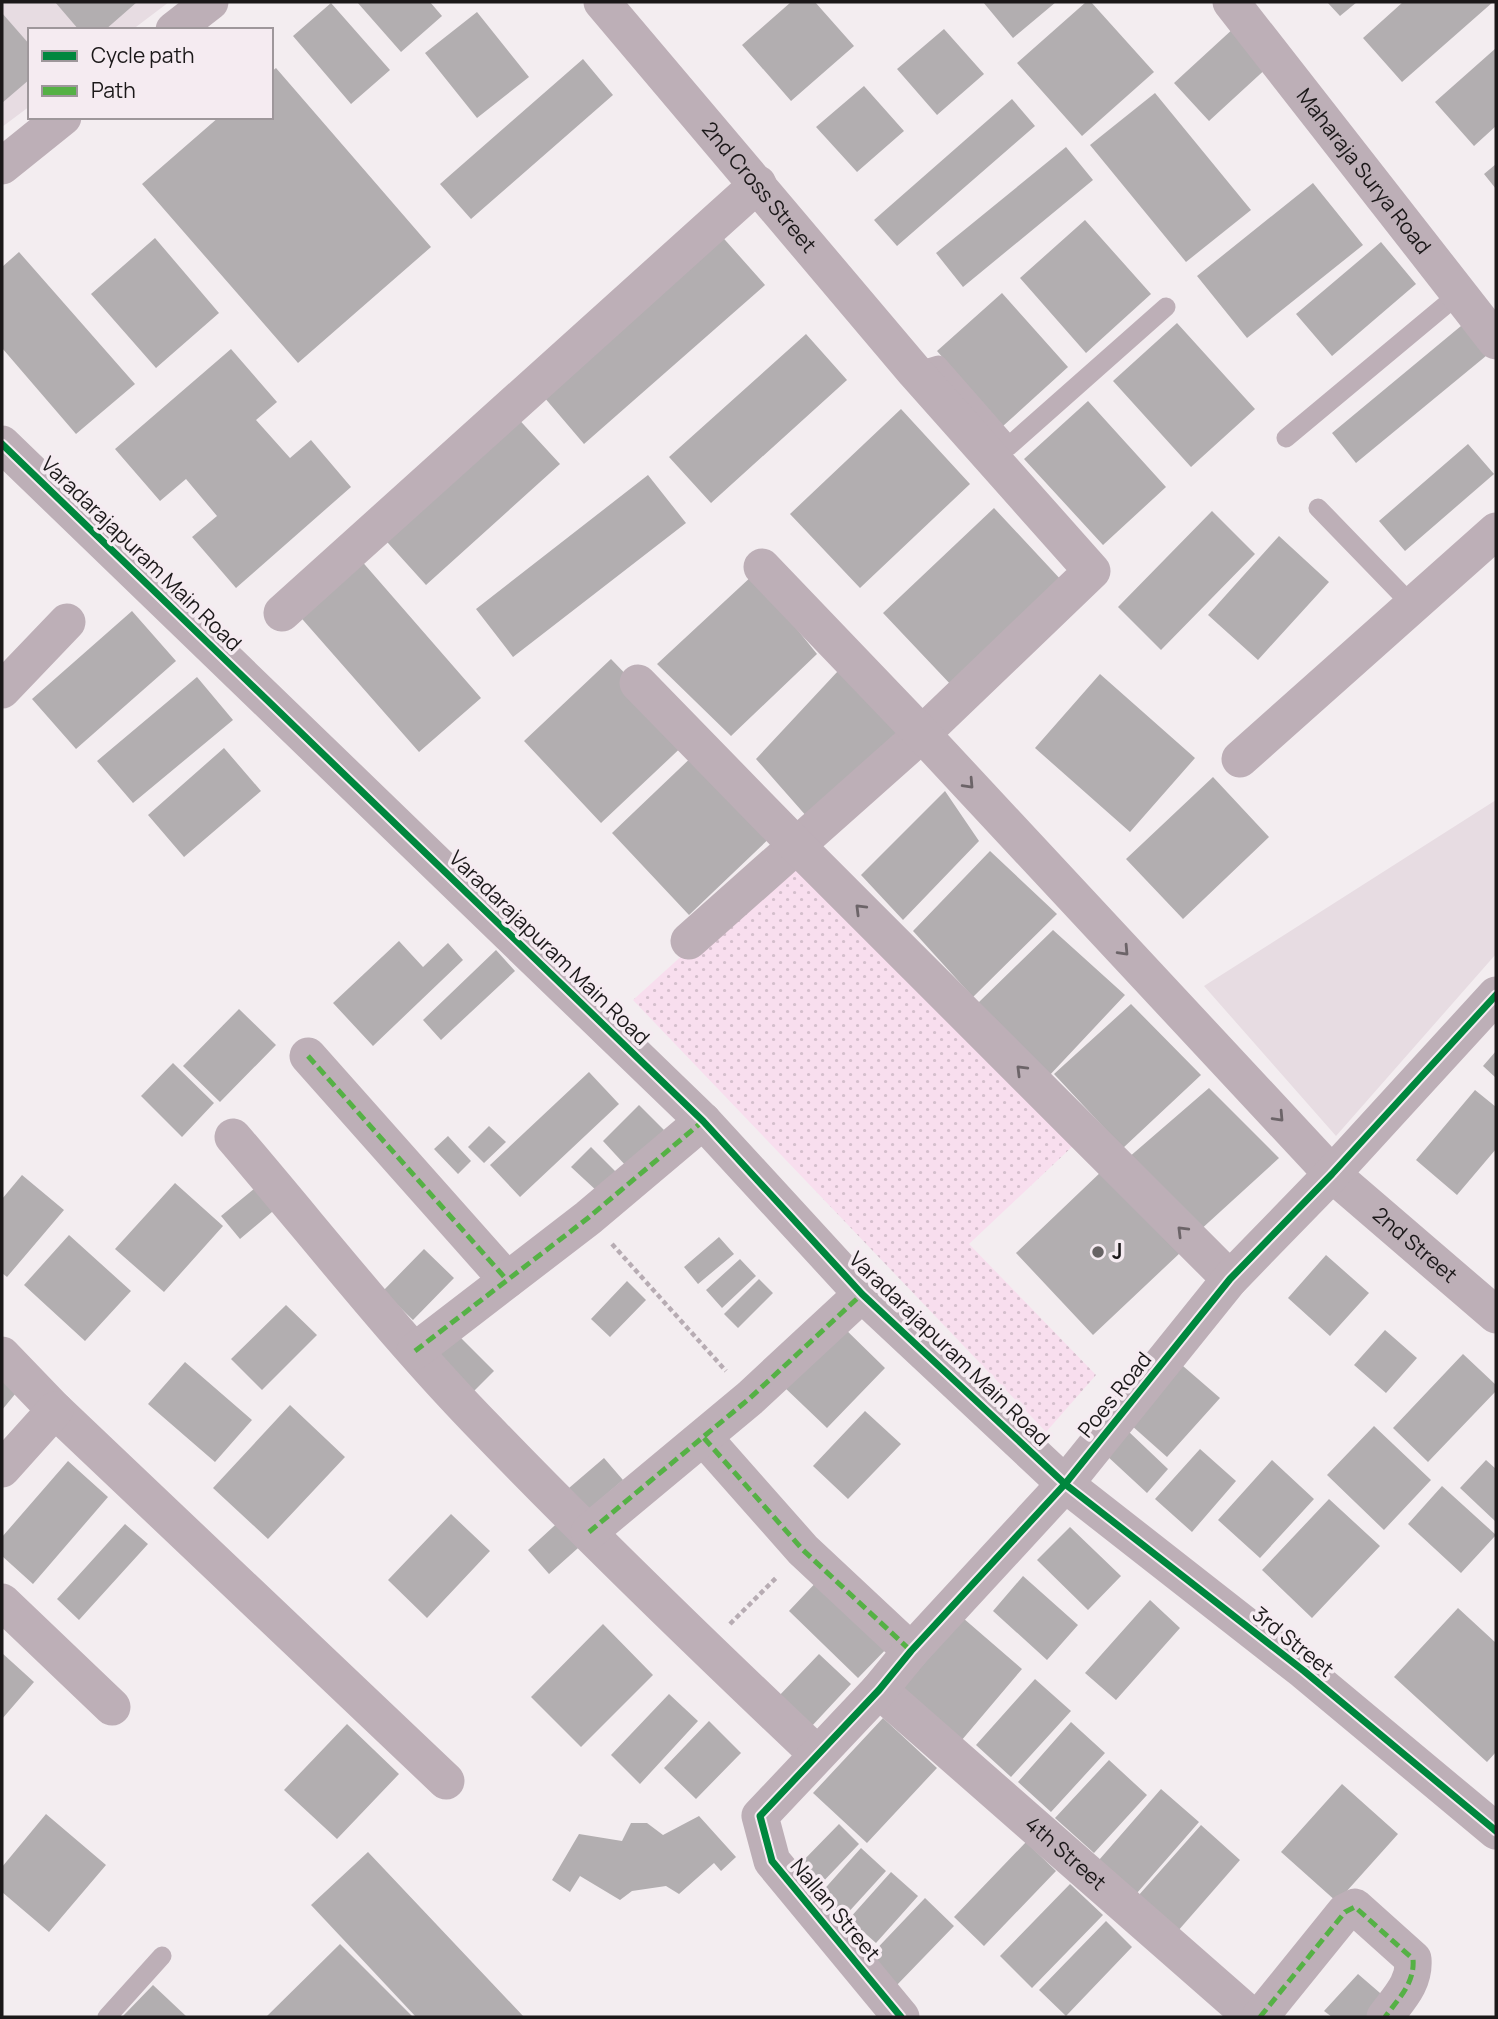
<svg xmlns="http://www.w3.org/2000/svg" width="1498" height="2019" font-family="Manrope,sans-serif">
<defs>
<pattern id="grass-dots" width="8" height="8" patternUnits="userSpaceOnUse" patternTransform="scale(1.75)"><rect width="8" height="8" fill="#f8deee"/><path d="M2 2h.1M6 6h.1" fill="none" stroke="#d4becc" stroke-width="1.8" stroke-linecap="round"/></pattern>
</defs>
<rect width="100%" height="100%" fill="#f3edf0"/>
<path fill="#e7dce2" d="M2,2H169L132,30H30V106L2,127Z
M1496,800V954L1336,1136L1204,986Z"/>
<path fill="url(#grass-dots)" d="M803,846L1075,1144L969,1244L1096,1375L1046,1432L633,1000Z"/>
<path fill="#b2aeb0" d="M55,2H137L105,30H79Z
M357,2H430L442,16L401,52Z
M791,2H815L854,46L791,101L742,45Z
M983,2H1056L1013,38Z
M1086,2H1091L1154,72L1082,136L1017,63Z
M1327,2H1357L1340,16Z
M1403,2H1493L1402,82L1363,38Z
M331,3L390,70L351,104L293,36Z
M477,12L529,77L477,118L425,53Z
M2,13L30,45V79L2,103Z
M1235,27L1270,65L1209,121L1174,83Z
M944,29L984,74L937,115L897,69Z
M1496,48V126L1474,146L1435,102Z
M583,59L613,95L471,219L440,184Z
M276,68L431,247L298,363L142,184L219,117H271V72Z
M864,86L904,131L857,172L816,127Z
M1155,93L1251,210L1186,262L1090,145Z
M1012,99L1035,126L897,246L874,220Z
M1066,147L1093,180L963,287L936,253Z
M1496,164V189L1484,174Z
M1313,183L1363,245L1247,338L1197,276Z
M1085,220L1151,294L1086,353L1020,278Z
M718,232L765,285L584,444L538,390Z
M155,238L219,313L156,368L91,294Z
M1381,242L1416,284L1332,356L1296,314Z
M19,252L135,384L76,434L2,348V267Z
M1002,293L1068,367L1003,426L937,351Z
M1467,321L1492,351L1356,463L1332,433Z
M1177,323L1255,409L1191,467L1113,381Z
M806,334L847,380L711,503L669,457Z
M231,349L277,402L256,420L290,458L311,440L351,487L236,588L192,537L217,516L186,479L160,501L115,449Z
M1088,401L1166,487L1103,545L1024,459Z
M901,409L970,484L860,588L790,514Z
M513,413L560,464L426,585L379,533Z
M1468,444L1494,474L1405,551L1379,521Z
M648,475L686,523L513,657L476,609Z
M994,508L1063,582L953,687L883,613Z
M1212,511L1255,554L1161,650L1118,607Z
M1279,536L1329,582L1258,660L1208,615Z
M359,558L481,698L419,752L296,612Z
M753,575L817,654L731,736L657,664Z
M132,611L176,661L76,749L32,699Z
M611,659L689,740L601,823L524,741Z
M838,671L899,734L808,818L756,759Z
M1100,674L1195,758L1130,832L1035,748Z
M197,677L233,720L133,803L97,761Z
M224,748L261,791L184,857L148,815Z
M699,750L776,832L689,915L612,833Z
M1213,777L1269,837L1183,919L1126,859Z
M945,791L979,841L903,920L861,875Z
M990,851L1057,914L973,997L913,931Z
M1053,930L1125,995L1048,1077L978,1003Z
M399,941L423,967L448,943L463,960L373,1046L333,1003Z
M496,950L515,971L441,1040L423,1020Z
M1131,1004L1201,1075L1123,1148L1054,1074Z
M239,1009L276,1045L220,1102L183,1066Z
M1496,1051V1078L1483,1066Z
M173,1063L214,1103L182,1137L141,1096Z
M589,1072L619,1104L520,1197L490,1165Z
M1209,1088L1279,1158L1198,1232L1128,1158Z
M1475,1090L1496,1107V1149L1457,1195L1416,1160Z
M639,1105L664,1130L627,1167L603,1141Z
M489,1126L506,1142L484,1163L468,1147Z
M448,1136L471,1161L458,1174L434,1149Z
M591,1147L617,1173L598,1192L571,1167Z
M1103,1170L1181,1252L1093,1335L1016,1253Z
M22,1175L64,1210L7,1277L2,1273V1199Z
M175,1183L223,1226L164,1292L115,1249Z
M260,1184L279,1206L240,1239L221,1216Z
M69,1235L131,1291L85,1341L24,1285Z
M719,1237L734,1254L698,1284L684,1267Z
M424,1249L454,1278L413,1320L383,1291Z
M1326,1255L1369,1293L1330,1336L1288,1298Z
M740,1259L756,1276L722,1308L706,1290Z
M759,1279L773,1293L738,1328L724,1314Z
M627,1281L646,1300L610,1337L591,1319Z
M286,1305L317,1335L262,1390L231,1359Z
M841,1325L885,1368L827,1428L782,1385Z
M1385,1330L1417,1358L1386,1393L1354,1365Z
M454,1331L494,1371L471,1394L431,1355Z
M1463,1354L1496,1385V1391L1428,1462L1393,1428Z
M185,1362L252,1420L215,1462L148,1404Z
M1183,1366L1220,1398L1167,1457L1131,1425Z
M2,1380L16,1393L2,1410Z
M290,1405L345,1457L268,1539L213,1488Z
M865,1411L901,1444L848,1499L813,1466Z
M1374,1426L1431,1480L1384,1530L1327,1475Z
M1128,1431L1168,1469L1147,1493L1106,1455Z
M1200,1449L1236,1481L1192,1532L1155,1499Z
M604,1458L623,1480L581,1516L562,1494Z
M1272,1460L1314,1499L1260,1558L1218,1520Z
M1486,1460L1496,1469V1522L1460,1488Z
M68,1461L108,1497L33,1584L2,1556V1537Z
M1442,1486L1496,1535L1461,1573L1408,1524Z
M1329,1499L1380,1546L1312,1618L1262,1570Z
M451,1514L490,1551L427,1618L388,1580Z
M565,1516L587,1540L549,1574L528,1550Z
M125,1524L148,1544L79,1620L57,1599Z
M1070,1527L1121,1576L1088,1610L1037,1560Z
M822,1576L892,1643L858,1678L789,1611Z
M1023,1576L1078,1625L1047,1660L993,1611Z
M1150,1600L1180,1628L1116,1700L1085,1673Z
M1458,1608L1496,1643V1752L1487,1762L1394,1677Z
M963,1618L1022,1669L961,1741L902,1689Z
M603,1624L653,1675L581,1747L531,1697Z
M2,1653L34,1682L2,1719Z
M819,1654L851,1684L810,1728L777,1698Z
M1035,1679L1071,1711L1011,1777L976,1745Z
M669,1694L698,1721L640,1784L611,1755Z
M883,1718L937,1768L867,1843L813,1793Z
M709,1721L741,1753L696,1799L664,1768Z
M1071,1722L1105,1753L1051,1812L1018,1782Z
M347,1724L399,1774L337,1839L284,1790Z
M1109,1760L1147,1795L1094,1853L1055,1818Z
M1342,1784L1398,1834L1337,1902L1281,1852Z
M1161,1789L1199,1822L1137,1893L1099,1860Z
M46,1814L106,1865L49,1932L2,1892V1867Z
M699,1816L736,1857L721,1871L714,1863L679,1894L666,1886L632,1891L620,1900L580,1876L570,1892L552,1880L579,1834L622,1841L631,1823H647L663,1835Z
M839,1824L859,1844L818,1887L797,1867Z
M1201,1825L1240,1860L1177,1932L1138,1896Z
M1026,1842L1056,1871L984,1946L954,1917Z
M861,1848L886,1871L845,1916L820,1894Z
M368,1852L524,2017H416L311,1905Z
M891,1872L918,1896L876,1943L849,1919Z
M1070,1884L1103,1915L1032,1988L1000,1956Z
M925,1898L954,1926L895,1987L866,1960Z
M1106,1921L1132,1947L1066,2016L1039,1990Z
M340,1944L413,2017H266Z
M1358,1974L1387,1999L1370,2017H1332L1324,2011Z
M153,1985L187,2017H122Z"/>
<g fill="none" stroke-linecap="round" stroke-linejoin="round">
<path stroke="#b7acb3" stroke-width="4.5" stroke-dasharray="5 3.5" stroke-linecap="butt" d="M612,1244L726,1371
M730,1624L778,1576"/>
<path stroke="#bdafb7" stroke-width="19" d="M915,372L938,365L1009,446L1166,307
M1286,438L1460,293
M1318,508L1412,605
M107,2017L162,1956"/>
<g stroke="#bdafb7" stroke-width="37">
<path id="s1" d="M602,2L915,372L1092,571L922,734L689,941"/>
<path id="s2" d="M1231,2L1496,341"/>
<path d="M174,30L210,2"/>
<path d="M2,166L63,117"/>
<path d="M2,444L703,1121L862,1294L1065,1484L1304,1671L1496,1831"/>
<path id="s3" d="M762,567L922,734L1332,1174L1496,1315"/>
<path d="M282,613L758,184"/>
<path d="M638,683L797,846L1230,1279"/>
<path d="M2,690L67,622"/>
<path d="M1240,759L1496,531"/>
<path d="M308,1056L507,1280"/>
<path d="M233,1137C317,1235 397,1338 487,1430C594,1541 705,1648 817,1754"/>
<path d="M415,1351L588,1218L703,1121"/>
<path d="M2,1355L55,1410L446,1781"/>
<path d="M704,1438L803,1550L911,1651"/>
<path d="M2,1469L55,1410"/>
<path d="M589,1532L750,1398L862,1294"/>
<path d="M2,1602L112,1707"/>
<path id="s4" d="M879,1690L1252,2017"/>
<path d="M901,2017L772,1861L760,1816L879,1690L911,1651L1065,1484L1230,1279L1332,1174L1496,995"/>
<path d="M1260,2017L1345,1912L1355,1907L1413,1959C1415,1983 1399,1998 1385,2017"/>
</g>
<path stroke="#55b145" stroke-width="5" stroke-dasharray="10 5" stroke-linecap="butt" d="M308,1056L507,1280
M415,1351L588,1218L703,1121
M704,1438L803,1550L911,1651
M589,1532L750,1398L862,1294
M1260,2017L1345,1912L1355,1907L1413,1959C1415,1983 1399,1998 1385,2017"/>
<defs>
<path id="cycleway" d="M2,444L703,1121L862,1294L1065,1484L1304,1671L1496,1831
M901,2017L772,1861L760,1816L879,1690L911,1651L1065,1484L1230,1279L1332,1174L1496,995"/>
</defs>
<use href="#cycleway" stroke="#f5ebf1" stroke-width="11"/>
<use href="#cycleway" stroke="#00873e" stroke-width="7"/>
</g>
<defs><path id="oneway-chevron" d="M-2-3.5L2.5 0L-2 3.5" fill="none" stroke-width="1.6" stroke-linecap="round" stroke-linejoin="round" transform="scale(1.75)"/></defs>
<g stroke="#6c6468">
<use href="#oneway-chevron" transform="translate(969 784) rotate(47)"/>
<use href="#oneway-chevron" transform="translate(860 909) rotate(-135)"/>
<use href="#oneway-chevron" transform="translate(1124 951) rotate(47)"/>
<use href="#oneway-chevron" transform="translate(1021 1070) rotate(-135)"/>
<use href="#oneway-chevron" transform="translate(1279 1117) rotate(47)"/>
<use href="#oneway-chevron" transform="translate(1182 1231) rotate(-135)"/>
</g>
<circle fill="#676364" stroke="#f5ebf1" stroke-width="2.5" cx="1098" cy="1252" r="7"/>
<g text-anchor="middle" stroke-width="7" stroke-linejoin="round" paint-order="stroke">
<g font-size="21" fill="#1b1819" stroke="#f5ebf1">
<text dy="7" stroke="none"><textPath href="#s2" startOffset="215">Maharaja Surya Road</textPath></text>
<text dy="7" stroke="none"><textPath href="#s1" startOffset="243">2nd Cross Street</textPath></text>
<text transform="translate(141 554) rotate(44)" y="7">Varadarajapuram Main Road</text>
<text transform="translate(549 948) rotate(44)" y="7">Varadarajapuram Main Road</text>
<text dy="7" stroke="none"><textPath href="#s3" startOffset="942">2nd Street</textPath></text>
<text transform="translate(949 1349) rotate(44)" y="7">Varadarajapuram Main Road</text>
<text transform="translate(1115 1395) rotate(-51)" y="7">Poes Road</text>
<text transform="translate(1293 1642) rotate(39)" y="7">3rd Street</text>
<text dy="7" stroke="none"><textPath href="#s4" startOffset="248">4th Street</textPath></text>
<text transform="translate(835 1910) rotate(50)" y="7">Nallan Street</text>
</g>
<g font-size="21" font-weight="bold" fill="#1b1819" stroke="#f5ebf1" text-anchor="start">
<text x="1112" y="1259">J</text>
</g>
</g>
<rect width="1498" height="2019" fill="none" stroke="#1b1819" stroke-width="7"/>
<rect x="28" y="28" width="245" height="91" fill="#f5ebf1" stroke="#9e979b" stroke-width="2"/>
<rect x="42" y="51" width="35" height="10" fill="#00873e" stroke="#9e979b" stroke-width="2"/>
<text x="91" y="63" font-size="21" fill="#1b1819">Cycle path</text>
<rect x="42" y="86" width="35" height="10" fill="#55b145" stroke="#9e979b" stroke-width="2"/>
<text x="91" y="98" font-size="21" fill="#1b1819">Path</text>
</svg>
